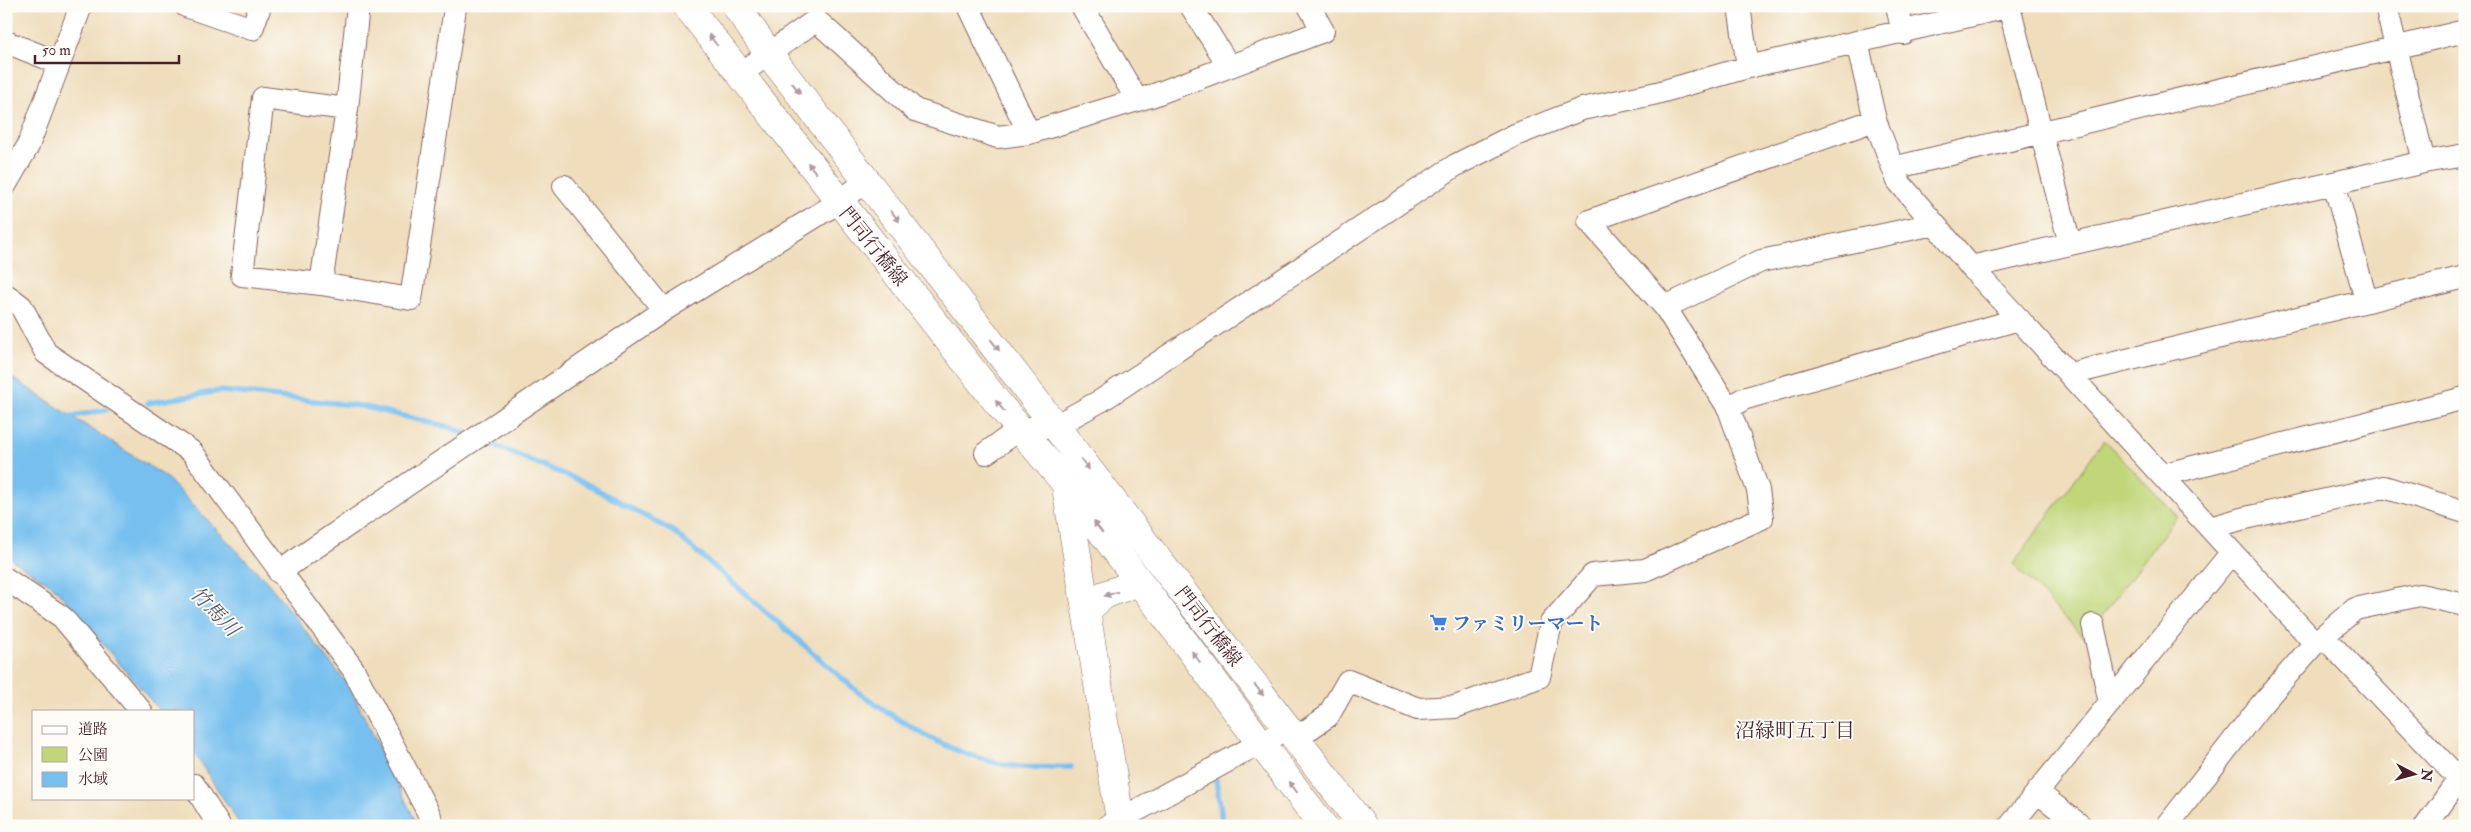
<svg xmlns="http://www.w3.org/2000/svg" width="2471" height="832" font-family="'IM FELL Double Pica','Noto Serif JP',serif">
<rect width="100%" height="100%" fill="#fdfcf7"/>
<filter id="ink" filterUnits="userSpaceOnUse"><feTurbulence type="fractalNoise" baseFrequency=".02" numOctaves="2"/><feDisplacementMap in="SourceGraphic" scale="10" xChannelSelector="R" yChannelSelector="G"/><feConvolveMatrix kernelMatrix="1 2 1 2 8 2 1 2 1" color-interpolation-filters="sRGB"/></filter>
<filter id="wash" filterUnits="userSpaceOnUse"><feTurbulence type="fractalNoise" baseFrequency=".0096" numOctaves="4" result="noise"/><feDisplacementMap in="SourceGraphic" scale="20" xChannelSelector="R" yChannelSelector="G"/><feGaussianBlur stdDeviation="1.12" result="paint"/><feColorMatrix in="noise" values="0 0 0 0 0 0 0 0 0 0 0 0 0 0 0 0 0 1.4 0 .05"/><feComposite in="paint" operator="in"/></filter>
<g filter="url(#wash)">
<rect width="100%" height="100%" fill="#efddbc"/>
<path fill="#c0d679" stroke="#857a52" d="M2104,440L2177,516L2085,639L2013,564Z"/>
<path fill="#76bfef" stroke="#606f8d" d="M6,374L166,477L268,583L349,686L418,826H241L194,753V711H160L53,586L6,556Z"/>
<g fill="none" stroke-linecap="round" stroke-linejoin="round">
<path stroke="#76bfef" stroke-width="5.5" d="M148,403L220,391L251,394L361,406L449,427L470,435
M67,417L106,410
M483,441L585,483L674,532L858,692C906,726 954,757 1013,766C1032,769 1052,767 1071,767
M1216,779L1223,826"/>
</g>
</g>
<g filter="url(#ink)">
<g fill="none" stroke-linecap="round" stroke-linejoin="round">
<defs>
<path id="minor" d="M186,6L252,29L260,6
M968,6L1029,133
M1082,6L1137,100
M1191,6L1229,66
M1739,6L1748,67
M1897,6L1903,33
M2386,6L2424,162
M2009,7L2070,244
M6,42L59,63
M1857,42L1875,120L1898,181L1971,267L2315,643
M739,75L816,20L915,110L998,137L1029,133L1154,95L1323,31L1309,6
M347,109L263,98L242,275L321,284L411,299L455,8
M1875,120L1589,221L1665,307L1729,409L1743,399L2019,319
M1893,168L2465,31
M2334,183L2366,300
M6,184L28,146L81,6
M564,186L664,310
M1971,267L2424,162L2465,155
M321,284L347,109L358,6
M6,295L21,306L46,353L192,452L353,669L430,816L432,826
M1665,307L1761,261L1934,224
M2070,374L2465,277
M986,453L1020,429L1055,426L1102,400L1456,165L1515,135L1582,109L1657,93L1748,67L2012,6
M2162,475L2465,398
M2210,528L2241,519L2384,487L2465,512
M279,572L664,310L839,202L868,180
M6,579L62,617L141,711
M2093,625L2110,703
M2323,636L2459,779L2426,826
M1296,738L1328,716L1348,681L1418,709L1455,707L1539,677L1551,623L1593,575L1645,570L1762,518L1758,490L1729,409
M194,785L219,826
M2037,792L2081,826
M1108,826L1288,728
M2010,826L2232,552
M2167,826L2260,706L2315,643L2355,609L2420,595L2465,605"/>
<path id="major" d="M687,6L997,402L1065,483L1323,826
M736,6L769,54L1363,826
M1066,487L1121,826
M1086,611L1104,595L1139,582"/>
</defs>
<use href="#minor" stroke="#84625e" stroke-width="24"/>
<use href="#major" stroke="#84625e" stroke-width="29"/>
<use href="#minor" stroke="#fff" stroke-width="22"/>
<use href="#major" stroke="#fff" stroke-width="28"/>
</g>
<defs><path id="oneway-solid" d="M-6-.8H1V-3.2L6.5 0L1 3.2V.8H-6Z" transform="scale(1.25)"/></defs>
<g fill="#ae9aa0">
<use href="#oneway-solid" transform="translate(713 40) rotate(-127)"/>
<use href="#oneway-solid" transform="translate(796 88) rotate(52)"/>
<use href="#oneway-solid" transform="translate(812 168) rotate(-129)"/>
<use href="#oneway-solid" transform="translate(895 216) rotate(52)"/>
<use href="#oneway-solid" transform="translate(995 345) rotate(52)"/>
<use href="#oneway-solid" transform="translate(1000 406) rotate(-129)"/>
<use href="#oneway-solid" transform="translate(1085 464) rotate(52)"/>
<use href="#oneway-solid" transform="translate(1098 527) rotate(-127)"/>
<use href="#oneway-solid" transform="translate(1111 594) rotate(162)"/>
<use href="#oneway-solid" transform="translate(1196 657) rotate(-127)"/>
<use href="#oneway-solid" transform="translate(1259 690) rotate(52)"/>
<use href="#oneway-solid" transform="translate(1293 787) rotate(-127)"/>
</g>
</g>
<defs>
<symbol id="supermarket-bare" viewBox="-9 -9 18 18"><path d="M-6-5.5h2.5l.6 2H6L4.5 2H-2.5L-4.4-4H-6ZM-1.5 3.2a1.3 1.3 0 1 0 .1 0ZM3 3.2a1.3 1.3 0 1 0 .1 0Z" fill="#3f7fe0" stroke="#fdfcf7" stroke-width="2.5" paint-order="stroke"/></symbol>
</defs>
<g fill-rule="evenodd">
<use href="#supermarket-bare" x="1426" y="610" width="25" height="25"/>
</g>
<g text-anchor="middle" stroke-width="4" stroke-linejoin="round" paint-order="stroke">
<g font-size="19" fill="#4a1f2b" stroke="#fdfcf7">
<text transform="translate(874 246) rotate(51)" y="7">門司行橋線</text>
<text transform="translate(1209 626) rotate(52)" y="7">門司行橋線</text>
</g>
<g font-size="19" font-weight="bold" fill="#366cbe" stroke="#fdfcf7" text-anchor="start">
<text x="1452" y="630">ファミリーマート</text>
</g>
<g font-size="20" font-style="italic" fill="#595770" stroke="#fdfcf7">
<text transform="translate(215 611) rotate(46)" y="7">竹馬川</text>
</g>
<g font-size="20" fill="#4a1f2b" stroke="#fdfcf7">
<text x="1795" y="737">沼緑町五丁目</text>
</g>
</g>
<rect width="2471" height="832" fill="none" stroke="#fdfcf7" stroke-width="25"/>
<rect x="32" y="710" width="162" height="90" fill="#fdfcf7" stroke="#b5a4a5"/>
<rect x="42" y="726" width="25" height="8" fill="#ffffff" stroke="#b5a4a5"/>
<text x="78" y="734" font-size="15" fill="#4a1f2b">道路</text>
<rect x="42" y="747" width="25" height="15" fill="#c0d679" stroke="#b5a4a5"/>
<text x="78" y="760" font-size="15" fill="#4a1f2b">公園</text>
<rect x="42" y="772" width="25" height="15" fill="#76bfef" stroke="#b5a4a5"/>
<text x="78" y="784" font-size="15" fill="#4a1f2b">水域</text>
<g transform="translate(2414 774) rotate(96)" stroke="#fdfcf7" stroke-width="4" paint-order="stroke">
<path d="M0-4L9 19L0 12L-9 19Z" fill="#4a1f2b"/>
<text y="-8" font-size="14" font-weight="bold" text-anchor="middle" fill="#4a1f2b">N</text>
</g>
<path d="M35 55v8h144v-8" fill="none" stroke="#4a1f2b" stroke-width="2.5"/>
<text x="42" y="55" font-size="15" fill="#4a1f2b" stroke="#fdfcf7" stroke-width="4" paint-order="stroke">50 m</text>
</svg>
